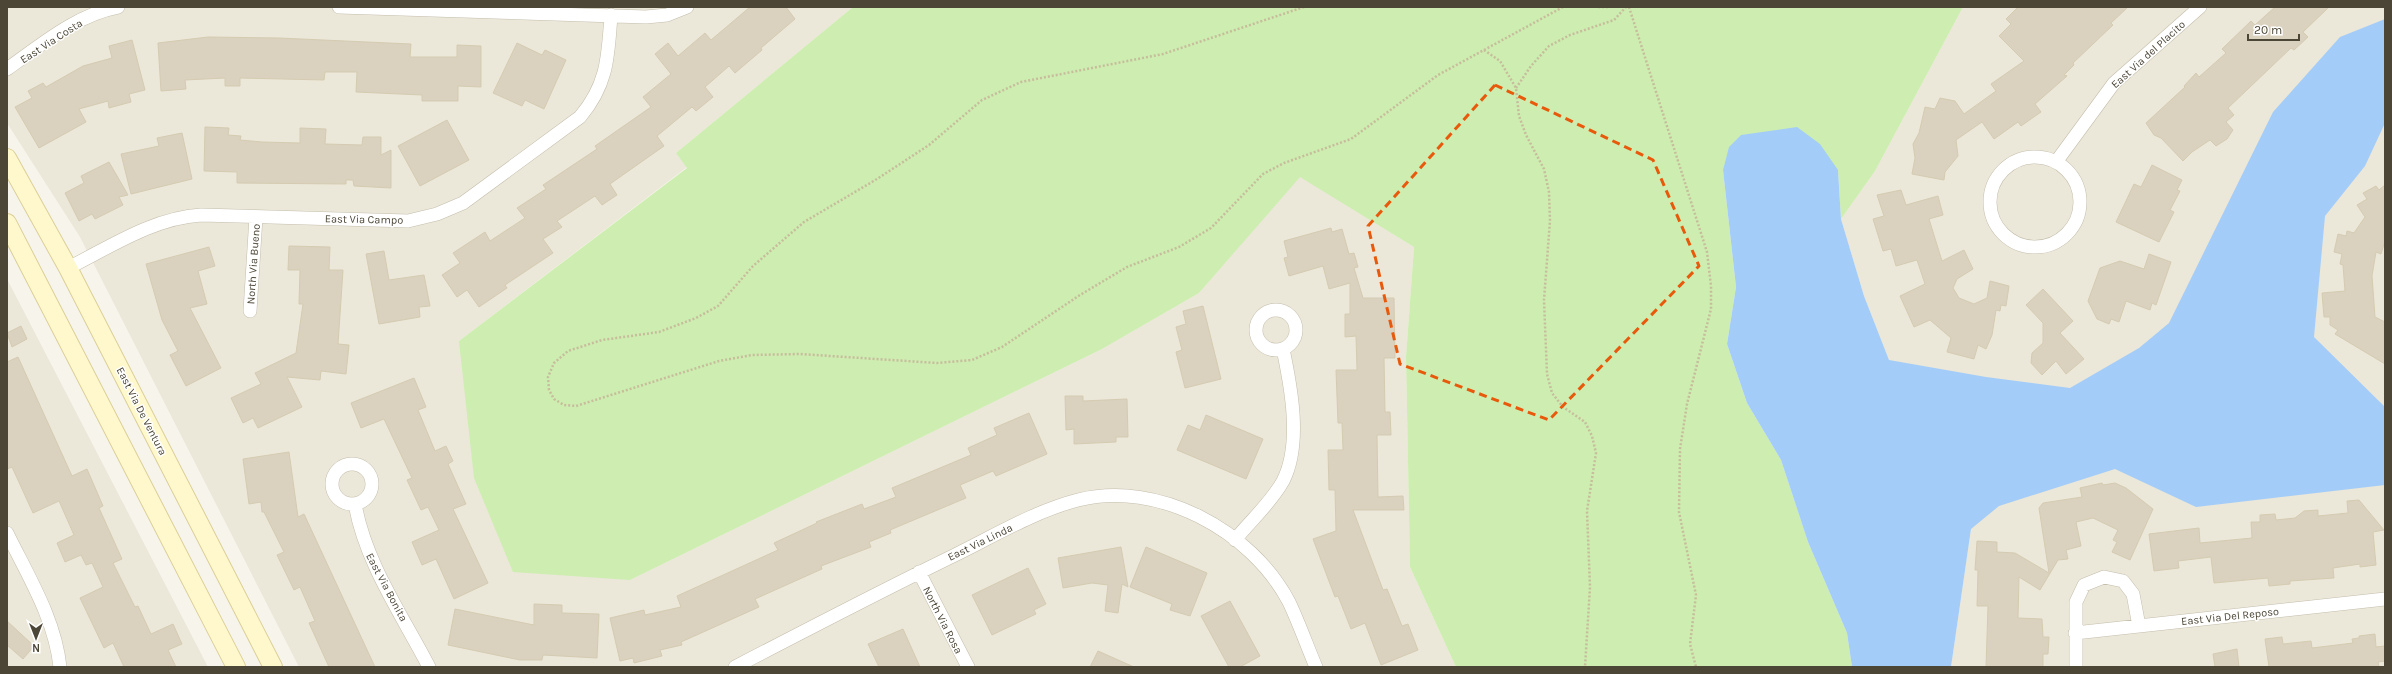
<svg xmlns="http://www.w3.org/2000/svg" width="2392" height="674" font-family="Karla,sans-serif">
<rect width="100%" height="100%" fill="#f7f4eb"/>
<path fill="#ebe7d9" d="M7,7H853L676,153L687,167L459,341L630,580L1102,349L1199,293L1300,176L1414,247L1406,357L1410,567L1456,667H299L80,237L7,123Z
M1963,7H2385V667H1951L1971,529L1889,360L1864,296L1841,219L1875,171Z
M7,279L208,667H7Z"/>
<path fill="#cdeeb0" d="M853,7H1963L1875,171L1841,219L1838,170H1723L1736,287L1727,344L1747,403L1781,460L1808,542L1847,633L1852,667H1456L1410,567L1406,357L1414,247L1300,177L1199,293L1102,349L630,580L513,572L474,478L459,341L687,168L676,153Z"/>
<path fill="#a3cdf8" d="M2385,19V123L2365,166L2325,216L2314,337L2385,407V485L2196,507L2115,469L1999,506L1971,529L1951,667H1852L1847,633L1808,542L1781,460L1747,403L1727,344L1736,287L1723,170L1729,147L1741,135L1797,127L1820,144L1838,170L1841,219L1864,296L1889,360L1986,377L2070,388L2139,348L2169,323L2273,112L2340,37Z"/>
<path fill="#dad2bf" stroke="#d5cbb1" d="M750,7H786L795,19L761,48L762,50L735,73L729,66L705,87L713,97L696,111L692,107L657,136L664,146L610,184L617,195L602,205L595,196L557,221L562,227L543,239L553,253L505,285L507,288L479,307L467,290L457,297L442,275L460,263L453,253L485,232L490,241L525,218L517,208L546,189L543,185L597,149L595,146L651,107L643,97L671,74L655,54L668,43L678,56L705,33L711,40Z
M2018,7H2128L2111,23L2113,25L2073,63L2074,65L2064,75L2067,76L2035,104L2041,112L2021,126L2018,122L1994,139L1982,122L1956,140L1958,156L1945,172L1944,180L1912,174L1915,158L1913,144L1919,133L1925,107L1935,109L1940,98L1955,101L1964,114L1996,91L1991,84L2024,61L1999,36L2011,24L2006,19Z
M2275,7H2329L2303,32L2308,37L2294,50L2291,48L2228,108L2234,115L2226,122L2233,130L2227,139L2216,146L2210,140L2192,152L2183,161L2161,138L2154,135L2146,123L2185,87L2184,86L2196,73L2199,77L2226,53L2222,49L2251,21L2255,25Z
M208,37L279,38L411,44L410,57H457V45L481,46V87L458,86V101H422V95L356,92L357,72H325L324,80L240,78V86H225V78L185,80L186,89L161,91L158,43Z
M132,40L145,90L129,94L131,102L109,108L108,101L79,109L86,122L39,148L15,107L32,98L28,91L43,83L46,87L83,66L112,58L109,46Z
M517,43L542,55L545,50L566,60L544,109L525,100L522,106L493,93Z
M447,120L469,160L420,186L398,146Z
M205,127L229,128L228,135L241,136L240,140L262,142L300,143V128L326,129L325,144L362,145L363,137H381V155L391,150V188L354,186L353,180H346V184L237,183V172L204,171Z
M182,133L192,179L131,194L121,154L159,146L157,138Z
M109,162L128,195L119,197L123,205L95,219L92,214L79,221L65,193L84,183L81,176Z
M2152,165L2182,180L2177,190L2180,191L2170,210L2174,212L2159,242L2116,222L2134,184L2141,187Z
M2385,185V241L2381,254L2376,252L2372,276L2375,317L2385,322V364L2335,334L2338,330L2330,325V317H2324L2322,293L2345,291L2343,265L2340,264L2342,254L2334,252L2338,234L2346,236L2347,231L2354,233L2365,217L2357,205L2367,199L2363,193L2376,186L2379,190Z
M1901,190L1906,205L1938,196L1943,215L1929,219L1942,261L1964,250L1973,269L1957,279L1953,288L1959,298L1974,304L1987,298L1990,281L2009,286L2006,306L2001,305L2000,311L1996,310L1992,335L1986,349L1978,345L1974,359L1947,352L1951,338L1930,320L1914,327L1900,296L1925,284L1917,260L1896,266L1891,249L1883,251L1873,219L1884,216L1877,195Z
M1331,228L1332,232L1342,229L1349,254L1354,253L1358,267L1354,268L1363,298H1394L1395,358H1384L1385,412H1390L1391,435H1377L1378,497L1403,496L1404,510H1353L1383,590L1387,589L1402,626L1408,624L1418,650L1381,665L1365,623L1351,629L1338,596L1335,597L1313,539L1336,531L1335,490H1329L1328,450H1343L1342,423H1338L1336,370H1357L1356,336L1345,337V314H1350V283L1329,289L1323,266L1289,276L1284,258L1288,257L1284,241Z
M289,246L330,247L329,270H343L338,344L349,345L346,374L321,371L320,380L287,377L302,407L258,428L253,418L243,423L231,398L261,384L255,373L296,353L303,304H299L300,270H288Z
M209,247L215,266L198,271L207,304L190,308L221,368L186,386L170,355L178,351L162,320L146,264Z
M384,251L389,280L424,275L430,306L419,307L420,317L379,324L366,254Z
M2149,254L2171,262L2156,305L2152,303L2150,310L2126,301L2119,322L2111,319L2109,324L2097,319L2088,301L2100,268L2120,261L2144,269Z
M2043,289L2073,321L2060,333L2084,359L2066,374L2056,361L2042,375L2031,363L2032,353L2043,343V323L2026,305Z
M1203,306L1221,379L1185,388L1176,352L1182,350L1176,327L1186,324L1183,311Z
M21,326L27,339L12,347L7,333Z
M18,357L72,476L87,469L103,506L99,508L122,559L113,563L135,607L138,606L151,634L173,624L182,644L168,650L176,667H124L113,643L104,648L80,598L103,587L92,563L86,565L81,555L65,562L57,543L74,535L59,501L33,513L12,467L7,469V362Z
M414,378L426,407L418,410L435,451L446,446L453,461L448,464L466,504L453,509L488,583L454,599L436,559L422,565L412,542L439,530L428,507L421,510L407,480L412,478L384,419L361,428L351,403Z
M1065,396H1083V401L1127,399L1128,437H1116V442L1074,444V429L1066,430Z
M1029,413L1047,454L996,476L993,471L960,485L966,498L890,530L891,533L869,542L871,547L821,566L822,569L755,599L759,607L681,642L682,645L660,650L662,656L634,663L633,658L620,661L610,618L644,610L645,615L681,607L677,596L778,550L774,543L817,523L816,522L862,504L864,509L896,497L892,488L971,455L968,448L997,435L994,428Z
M1206,415L1263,439L1246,479L1177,450L1188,425L1200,430Z
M289,452L298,517L304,514L375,667H329L309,623L315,621L300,587L294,590L277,555L284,552L264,512H262L261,502L249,504L243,459Z
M2102,483L2103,485L2115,483L2126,488L2153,509L2130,560L2112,552L2117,542L2113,540L2118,530L2093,518L2076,522L2081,546L2066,550L2068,559L2058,560L2040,590L2019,577L2018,618L2042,619L2043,637H2049L2048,654H2043V667H1986L1988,606H1977L1978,570H1975L1977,541L1997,542V552L2015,553L2049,573L2039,508L2043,503L2082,497L2080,488Z
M2359,500L2384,530L2373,532L2376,565L2360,567V564L2333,568L2334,578L2290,581V584L2269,586L2268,578L2214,583L2211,557L2178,561L2179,568L2154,571L2149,534L2199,528L2200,543L2252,538L2251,522H2260V515L2275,514L2276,520L2295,518L2304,511L2318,510V516L2348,513L2347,501Z
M1121,547L1128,587L1122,584L1118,613L1105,611L1108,585L1092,583L1063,588L1058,558Z
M1146,547L1207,573L1190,616L1170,610L1172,604L1130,587Z
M1028,568L1046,604L1034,610L1036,614L992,635L972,595Z
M1230,601L1260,656L1240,667H1229L1201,616Z
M534,604L562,605V613L599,614L597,658L543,655L542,660H520L448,645L455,609L534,625Z
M7,621L34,646L23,659L7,645Z
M903,629L920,667H879L868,644Z
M2375,634L2376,647L2385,646V661L2378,662L2379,667H2269L2265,639L2282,637L2283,644L2311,641L2312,648L2353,643L2352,639L2359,638V636Z
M2237,649L2239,667H2215L2213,654Z
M1098,651L1134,667H1090Z"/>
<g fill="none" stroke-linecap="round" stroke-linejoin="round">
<defs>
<path id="minor" d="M339,7L646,17L667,15L687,7
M7,69C41,45 76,15 118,7
M1990 202a45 45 0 1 1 90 0a45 45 0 1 1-90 0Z
M2056,162L2114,83L2200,7
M68,268C110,247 153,218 201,215L408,221L437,214L463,203L580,117C608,84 608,56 611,15
M1256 330a20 20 0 1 1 40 0a20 20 0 1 1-40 0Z
M250,311L256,217
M332 484a20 20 0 1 1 40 0a20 20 0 1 1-40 0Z
M355,504C365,562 402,615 429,667
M7,533C28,576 55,619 60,667
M1235,540C1250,521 1271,503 1283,481C1302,444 1291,387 1283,349
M919,572L968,667
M2075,633L2385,599
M735,667C808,629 881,591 955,555C994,536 1035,511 1078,500C1158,480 1251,530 1289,602C1299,623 1307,646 1316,667
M2076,667V602L2084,585L2104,577L2123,581L2133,594L2139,626"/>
<path id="secondary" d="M7,158L68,268L273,667
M7,223L236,667"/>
</defs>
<use href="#minor" stroke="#c4beac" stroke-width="14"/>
<use href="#secondary" stroke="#dbcf97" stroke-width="20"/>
<path stroke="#c7bc9c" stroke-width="2.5" stroke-dasharray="2 2" stroke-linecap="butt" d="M1304,7L1163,54L1021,82L982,100L929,145L877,179L804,222L753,266L718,306L696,318L659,332L602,340L568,351L554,363L548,377L549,390L554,399L564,405L576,406L719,361L752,355L800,354L937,363L972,360L1002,347L1080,295L1127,267L1179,247L1211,228L1263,174L1284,163L1351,139L1438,75L1563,7
M1598,7H1610
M1629,7L1707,252L1711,286V309L1687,404L1680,449L1679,512L1696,595L1690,644L1696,667
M1484,50L1500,61L1516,88L1519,116L1526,135L1544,169L1549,192L1550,221L1544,300L1547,374L1552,393L1563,407L1585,422L1592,436L1596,453L1587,511L1590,587L1585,667
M1516,88L1531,66L1549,46L1570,35L1614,20L1626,7"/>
<use href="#minor" stroke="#fff" stroke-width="13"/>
<use href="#secondary" stroke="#fff8cd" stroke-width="18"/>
</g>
<path fill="none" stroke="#e8590c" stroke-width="3" stroke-dasharray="8 5" stroke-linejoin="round" d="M1495,85L1653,160L1699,266L1549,420L1400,364L1368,226Z"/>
<g text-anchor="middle" stroke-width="3" stroke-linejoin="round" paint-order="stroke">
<g font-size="11" fill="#4c4637" stroke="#fff">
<text transform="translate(51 41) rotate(-33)" y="4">East Via Costa</text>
<text transform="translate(2148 54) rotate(-42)" y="4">East Via del Placito</text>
<text transform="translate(364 219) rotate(1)" y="4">East Via Campo</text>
<text transform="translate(253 264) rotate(-86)" y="4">North Via Bueno</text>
<text transform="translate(142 411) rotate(63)" y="4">East Via De Ventura</text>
<text transform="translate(980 542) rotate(-26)" y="4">East Via Linda</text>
<text transform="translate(387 587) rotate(62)" y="4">East Via Bonita</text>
<text transform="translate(2230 616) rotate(-6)" y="4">East Via Del Reposo</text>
<text transform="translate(943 620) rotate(63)" y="4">North Via Rosa</text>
</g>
</g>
<rect width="2392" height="674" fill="none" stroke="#4c4637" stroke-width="16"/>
<g transform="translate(36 638) rotate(180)" stroke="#ffffff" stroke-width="3" paint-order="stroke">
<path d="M0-3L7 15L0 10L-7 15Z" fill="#4c4637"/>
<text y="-6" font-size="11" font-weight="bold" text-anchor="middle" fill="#4c4637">N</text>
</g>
<path d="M2248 34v6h51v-6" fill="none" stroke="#4c4637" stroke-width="2"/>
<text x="2254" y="34" font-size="12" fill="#4c4637" stroke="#ffffff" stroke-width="3" paint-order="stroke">20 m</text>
</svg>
